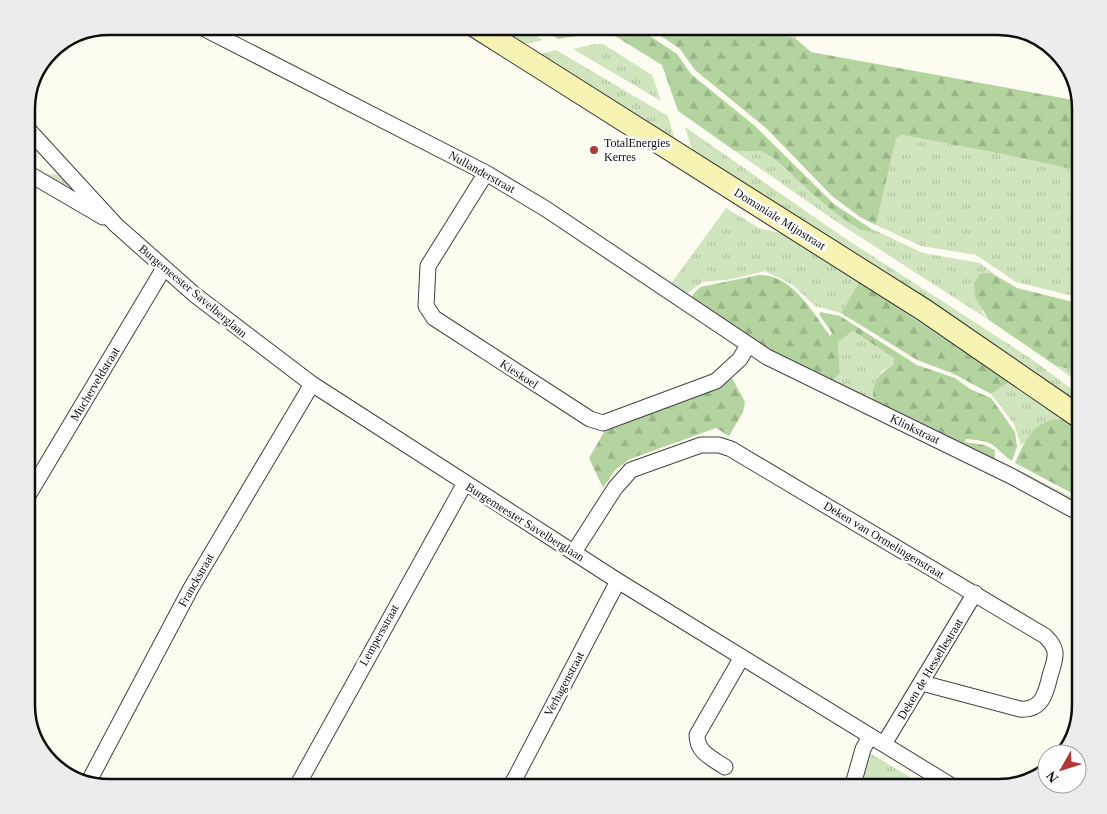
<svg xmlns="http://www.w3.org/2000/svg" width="1107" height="814" font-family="'Times New Roman',serif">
<defs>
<pattern id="grass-tufts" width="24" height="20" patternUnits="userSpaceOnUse" patternTransform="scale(1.25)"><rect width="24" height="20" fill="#d0e5be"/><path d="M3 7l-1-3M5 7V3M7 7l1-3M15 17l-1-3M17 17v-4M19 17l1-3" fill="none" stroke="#b1c3a2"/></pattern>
<pattern id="forest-firs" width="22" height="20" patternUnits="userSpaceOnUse" patternTransform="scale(1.25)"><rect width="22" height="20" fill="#b3d49f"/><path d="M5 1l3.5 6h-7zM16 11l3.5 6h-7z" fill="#99b588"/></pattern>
<pattern id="garden-furrows" width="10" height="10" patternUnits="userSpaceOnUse" patternTransform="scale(1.25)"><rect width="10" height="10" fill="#d0e5be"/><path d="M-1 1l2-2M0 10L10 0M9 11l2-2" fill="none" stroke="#b1c3a2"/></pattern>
</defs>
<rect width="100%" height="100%" fill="#fdfcf1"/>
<path fill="url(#grass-tufts)" d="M495,26H522L543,40L524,44Z
M596,44H603L652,75L661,101L573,49Z
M556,50L668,116L675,140L539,54Z
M685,127L840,235L1033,360L1081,396V405L932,302L692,150Z
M902,135L1002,154L1081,171V298L1016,282L976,255L921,246L876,225L896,137Z
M735,151H761L772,157L830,209L871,232L870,228L923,253L980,263L997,276L993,274L982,312L989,320L837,222Z
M26,156L42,174L63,175L69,187L68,189L26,167Z
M726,208L759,228L780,233L859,282L841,313L815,306L793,285L765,271L732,279L703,282L685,295L670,285Z
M853,331L894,358L893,365L881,372V406L832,381L840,373L838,342Z
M1056,366L1081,371V385Z
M1009,382L1063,420C1042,416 1034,432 1021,446L1014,424L991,394Z
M1017,469L1081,502V508L1015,472Z
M868,752L923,785L922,788H858Z"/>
<path fill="url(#forest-firs)" d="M538,26H639L647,34L677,54L691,74L755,126L834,204L870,228L872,232C848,232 792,173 772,157L761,151H735L678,111L662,65L607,31L558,39Z
M646,26H766L796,39L811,52L1079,101L1081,171L1002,154L902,135L896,138L876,225L860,217L832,196L767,129L695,70L680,49Z
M986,273L993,274L1017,288L1081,304V371L1056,366L989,320L975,297L974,283L980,274Z
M759,275C793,275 813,313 830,336L832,333L819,314L821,312L840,316L917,365L955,378L970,389L991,398L1015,432L1017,447L1012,461C989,444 998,442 966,439L965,442L984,445L995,450L994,461L881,406L873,398C873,381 879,374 893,365L894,358L853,331L838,342L840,373L832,381L774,353L690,298L700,287Z
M859,282L1009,382L991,394L954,374L917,360L841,313Z
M732,378L745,402L743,412L729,436L716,428L630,459L616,469L603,488L589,458L604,432L717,387Z
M1057,419L1063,420L1081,433V498L1015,463C1024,443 1032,422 1057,419Z"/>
<path fill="url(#garden-furrows)" d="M766,26H799L796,39Z"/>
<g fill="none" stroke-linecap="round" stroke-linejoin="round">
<defs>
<path id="street" d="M199,26L486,173L546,209L767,357L1011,476L1081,514
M26,127L116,225L195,295L312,384L618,581L955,788
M26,172L103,217
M486,173L428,266L426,306L434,318L590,419L603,423L716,381L740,359L748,345
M26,499L164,268
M574,552L615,488L631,470L701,445H719L731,449L1045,636C1050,641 1054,645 1055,652C1056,660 1052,668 1050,676C1046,693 1042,711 1020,709L922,683
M884,744L975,593
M725,767C712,758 697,753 697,735L742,657
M89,781L191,588L312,384
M296,788L465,483
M510,788L618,581
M852,788L863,749L870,736"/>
<path id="secondary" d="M475,26L924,310L1081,418"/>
</defs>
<use href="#street" stroke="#414141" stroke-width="17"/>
<use href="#secondary" stroke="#303030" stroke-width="24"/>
<use href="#street" stroke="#fff" stroke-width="15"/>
<use href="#secondary" stroke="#f6f3b3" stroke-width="22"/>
</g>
<circle fill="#b03735" stroke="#fff" stroke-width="2" cx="594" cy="150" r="5"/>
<g text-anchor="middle" stroke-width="5" stroke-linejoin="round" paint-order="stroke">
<g font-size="12" fill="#0e0e0e" stroke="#fff" text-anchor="start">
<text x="604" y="147">TotalEnergies<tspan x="604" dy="14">Kerres</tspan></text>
</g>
<g font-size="12" fill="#0e0e0e" stroke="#fff">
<text transform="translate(482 172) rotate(29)" y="4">Nullanderstraat</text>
<text transform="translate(780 219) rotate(32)" y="4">Domaniale Mijnstraat</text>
<text transform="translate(193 291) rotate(40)" y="4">Burgemeester Savelberglaan</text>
<text transform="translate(519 374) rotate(33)" y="4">Kieskoel</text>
<text transform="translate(95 384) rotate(-59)" y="4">Mucherveldstraat</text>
<text transform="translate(915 429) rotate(26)" y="4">Klinkstraat</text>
<text transform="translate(525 522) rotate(32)" y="4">Burgemeester Savelberglaan</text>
<text transform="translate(884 540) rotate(31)" y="4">Deken van Ormelingenstraat</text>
<text transform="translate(196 580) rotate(-60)" y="4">Franckstraat</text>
<text transform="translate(379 635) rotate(-61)" y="4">Lempersstraat</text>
<text transform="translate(930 669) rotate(-59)" y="4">Deken de Hessellestraat</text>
<text transform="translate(564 684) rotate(-62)" y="4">Verhagenstraat</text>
</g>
</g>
<path d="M0 0H1107V814H0ZM109 35H998A74 74 0 0 1 1072 109V705A74 74 0 0 1 998 779H109A74 74 0 0 1 35 705V109A74 74 0 0 1 109 35Z" fill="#ececec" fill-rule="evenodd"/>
<path fill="none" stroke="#0e0e0e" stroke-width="2.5" d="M109 35H998A74 74 0 0 1 1072 109V705A74 74 0 0 1 998 779H109A74 74 0 0 1 35 705V109A74 74 0 0 1 109 35Z"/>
<g transform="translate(1062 769) rotate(231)"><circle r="24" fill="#ffffff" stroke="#9f9f9f"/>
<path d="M0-4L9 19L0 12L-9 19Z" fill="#b03735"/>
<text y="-8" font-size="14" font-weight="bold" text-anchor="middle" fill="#0e0e0e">N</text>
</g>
</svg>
